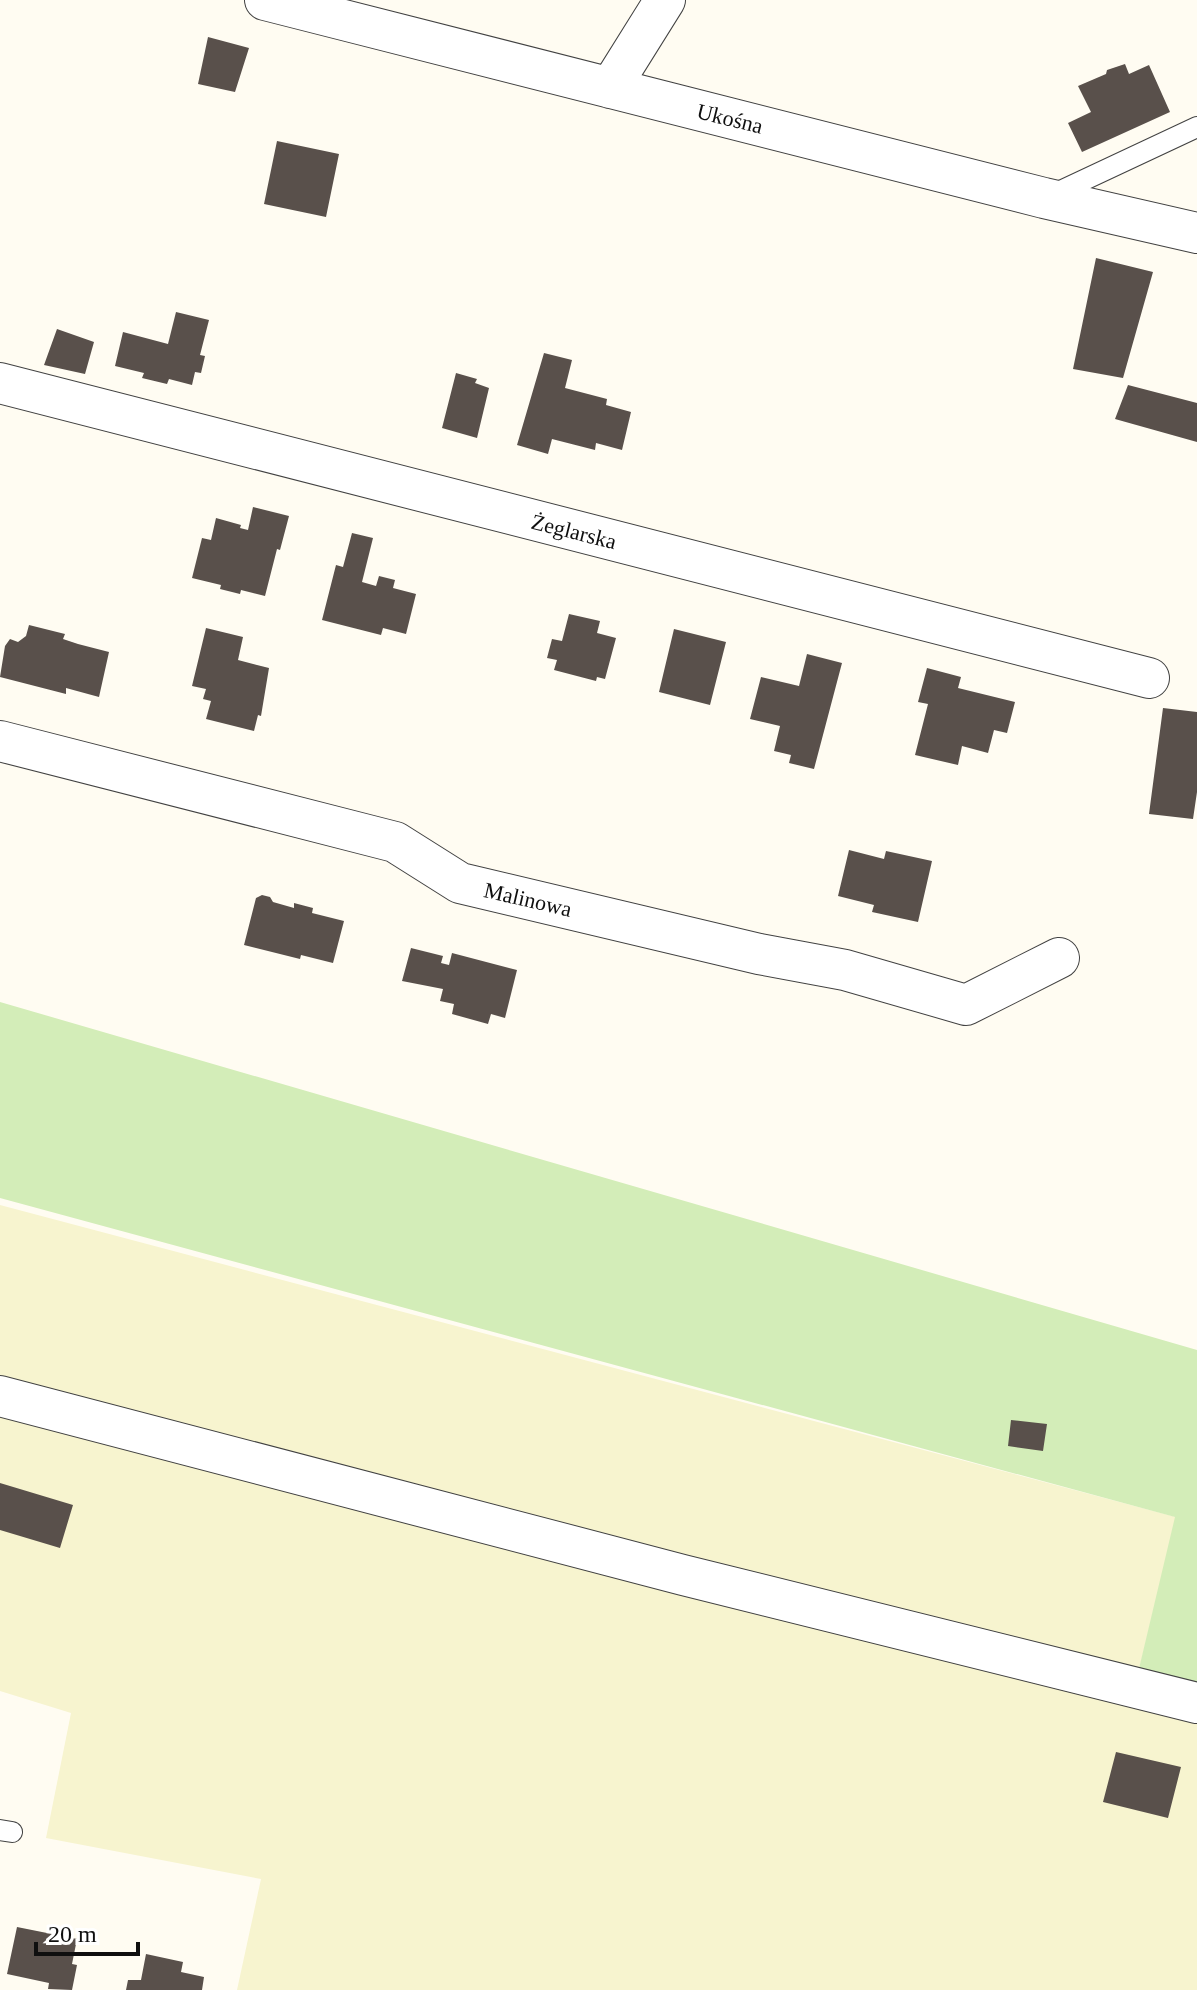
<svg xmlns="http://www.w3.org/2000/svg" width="1197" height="1990" font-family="Georgia,serif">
<rect width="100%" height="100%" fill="#fffcf2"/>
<path fill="#f7f4cf" d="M0,1205L1176,1517L1132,1699L1197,1716V1990H237L261,1879L46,1838L71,1713L0,1691Z"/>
<path fill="#d3edb8" d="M0,1002L1197,1350V1690L1137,1677L1175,1517L0,1198Z"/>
<path fill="#59504b" d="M208,37L249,48L235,92L198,84Z
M1125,64L1129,74L1149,65L1170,112L1082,152L1068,123L1091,112L1078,86L1106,74L1107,70Z
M277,141L339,154L326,217L264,204Z
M1096,258L1153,272L1123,378L1073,369Z
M176,312L209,320L200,355L205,356L201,373L195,372L192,385L169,379L167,384L142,378L144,373L115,366L123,332L168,344Z
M57,329L94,342L85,374L44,365Z
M544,353L572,360L565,388L607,399L606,405L631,412L622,450L596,443L595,450L552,439L548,454L517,445Z
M456,373L477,379L475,383L489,388L477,438L442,428Z
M1128,385L1197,403V442L1115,419Z
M253,507L289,516L280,550L277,549L265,596L241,590L240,594L220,589L221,585L192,578L202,538L211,540L216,518L241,525L240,528L248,530Z
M352,533L373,538L362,582L376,586L379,576L395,580L393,588L416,594L406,634L383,628L381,635L322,620L336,565L343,567Z
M569,614L600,621L597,633L616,638L605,679L597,677L596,681L554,670L557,660L547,658L552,639L562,641Z
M29,625L65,634L63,639L78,644L109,652L99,697L66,688V694L0,677L5,646L10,639L18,642L26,636Z
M206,628L243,637L238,660L269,668L261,716L258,715L254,731L206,719L211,701L203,699L206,689L192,686Z
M674,629L726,642L710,705L659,692Z
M807,654L842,663L814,769L789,763L791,755L774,751L780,726L750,719L761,677L799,686Z
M927,668L961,677L958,688L1015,702L1007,733L994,730L988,753L962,746L958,765L915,755L928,704L918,702Z
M1163,708L1197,712V792L1193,819L1149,814Z
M849,850L884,859L886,851L932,861L918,922L872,912L874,905L838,896Z
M262,895L270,897L273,902L294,908V903L313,908L312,913L344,921L333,963L301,955L300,959L244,945L256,898Z
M411,948L443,956L441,963L449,965L452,953L517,970L505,1018L491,1014L488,1024L452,1014L454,1004L440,1001L443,989L402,981Z
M1011,1420L1047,1424L1043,1451L1008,1446Z
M0,1483L73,1505L60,1548L0,1530Z
M1116,1752L1181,1767L1168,1818L1103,1802Z
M17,1927L77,1939L72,1964L77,1965L72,1990L48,1989L49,1983L7,1974Z
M146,1954L183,1962L181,1972L204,1977L202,1990H126L128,1980H141Z"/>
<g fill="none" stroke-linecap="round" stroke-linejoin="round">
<defs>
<path id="service" d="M1052,195L1197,127
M0,1830L12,1832"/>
<path id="minor" d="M265,0L1044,198L1197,233
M610,88L665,0
M0,383L1149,678
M0,741L395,842L460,883L759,954L845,970L966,1005L1059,958
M0,1396L683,1575L1197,1703"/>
</defs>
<use href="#service" stroke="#424242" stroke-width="22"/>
<use href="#minor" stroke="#424242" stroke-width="42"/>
<use href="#service" stroke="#fff" stroke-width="20"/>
<use href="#minor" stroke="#fff" stroke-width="40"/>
</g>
<g text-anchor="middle" stroke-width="8" stroke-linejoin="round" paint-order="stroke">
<g font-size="22" fill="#0f0f0f" stroke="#fff">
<text transform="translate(730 118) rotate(14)" y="8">Ukośna</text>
<text transform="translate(574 531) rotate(14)" y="8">Żeglarska</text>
<text transform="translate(528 899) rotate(13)" y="8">Malinowa</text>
</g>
</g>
<path d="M36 1942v12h102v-12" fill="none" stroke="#0f0f0f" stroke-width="4"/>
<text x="48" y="1942" font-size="24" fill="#0f0f0f" stroke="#ffffff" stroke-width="6" paint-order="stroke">20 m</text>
</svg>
